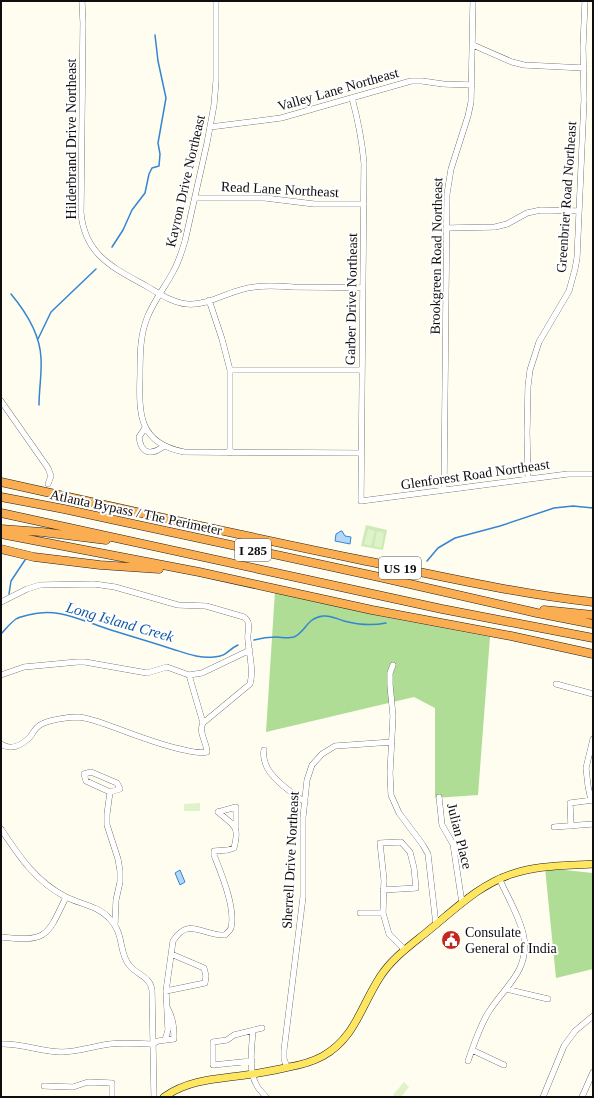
<svg xmlns="http://www.w3.org/2000/svg" width="594" height="1098" font-family="Georgia,serif">
<rect width="100%" height="100%" fill="#fffdef"/>
<path fill="#cdebb6" d="M366,525L387,530L383,550L361,546Z"/>
<path fill="#afdd95" d="M275,591L379,616L490,637L478,795L435,798V708L414,697L266,732Z
M545,868L593,873V969L556,978Z"/>
<path fill="#e0f2c9" d="M368,529L375,531L371,546L364,544Z
M377,531L384,533L381,548L374,546Z
M200,803V811H184V804Z
M404,1082L409,1087L401,1097H396L393,1095Z"/>
<path fill="#b1d7f9" stroke="#3585d3" d="M341,531H342L345,536L351,537L350,544L335,541L336,534Z
M180,870L185,882L180,885L175,873Z"/>
<g fill="none" stroke-linecap="round" stroke-linejoin="round">
<path stroke="#3585d3" stroke-width="1.5" d="M112,247L123,230L132,210L145,193L149,174L152,168L159,166L160,154L158,143L166,98L158,61L155,35
M11,294C26,312 40,334 41,358C42,374 39,389 39,405
M38,339L51,312L96,269
M427,561L438,548L455,538L500,526L554,508L573,506L593,508
M9,594L11,581L25,560
M1,634C6,629 10,623 16,619C19,617 24,616 28,615C56,607 78,619 105,628C126,635 148,641 169,648C183,652 199,659 214,657C228,656 227,650 238,645
M254,640C261,638 269,637 276,637C282,637 287,639 294,637C306,632 306,618 323,616C331,615 337,619 344,621C359,625 371,626 386,623"/>
<defs>
<path id="minor" d="M82,1L83,23L81,213C85,256 114,268 148,287C160,294 173,303 187,304C210,306 231,289 254,287C267,285 280,286 293,287C317,287 340,287 363,288
M216,1V81L214,105L207,143L185,241C182,251 179,261 174,270C166,286 154,300 147,318C140,336 140,355 140,375C139,414 138,443 184,452L361,453
M473,45L512,62L524,65L584,68
M352,98C358,120 362,141 364,163L361,501L568,474H593
M210,127L281,118L411,81H422L443,84L472,85
M195,198H265L314,204H364
M447,228L495,227L507,224L527,213L541,210L579,211
M209,300L222,339L230,370V453
M230,370H362
M1,401L48,468L51,476L48,484
M145,428L139,437C141,454 151,456 164,446
M528,479L527,433L528,386L530,370L539,342L569,291L575,269L577,258L584,100L583,47L585,1
M444,490L447,194L451,169L468,116L471,102L473,1
M1,602L27,589L40,585L94,584L115,587L178,605L206,606L244,617C246,619 247,619 248,622C250,627 247,634 248,640C249,654 254,670 250,684L203,723
M393,665L390,673V685L393,716L390,773L391,795L399,813L423,845L428,854L436,925
M1,675L24,667L77,662H85L147,673L167,667L189,675L202,673L250,650
M556,684L593,694
M1,744C11,751 22,745 30,737C33,733 35,728 40,725C48,720 68,717 78,717C91,718 104,724 116,728C137,736 158,744 180,749C189,751 197,754 207,752C207,743 198,732 203,723L189,675
M264,750C263,755 264,760 266,765C271,779 293,794 305,802
M110,792L120,789L117,783L91,772L84,774L86,781L110,792L107,814V825L118,859L120,871V882L116,900L115,925
M439,797L442,825L453,844L462,903
M591,800L588,786L586,768L593,739
M218,812L236,807V828
M571,826L570,803L593,800
M554,827L593,824
M1,829C19,856 36,882 66,897C80,904 98,906 109,918C125,934 118,951 129,965C137,975 150,976 152,990L154,1097
M383,890L416,888L414,868L410,852L401,842L380,843L384,880L383,913L389,934L405,950
M360,913H383
M1,937C47,942 47,937 66,897
M506,989L548,999
M166,991L205,983L206,976L204,968L171,954
M253,1030C252,1047 248,1068 256,1084C258,1089 263,1093 266,1097
M165,1040L168,1030L166,991L173,941C189,916 202,936 225,935C227,933 230,931 231,928C236,908 221,873 214,855V851L228,850L234,848C240,825 234,826 218,812
M1,1044C22,1043 41,1052 62,1052C78,1052 94,1046 110,1044C124,1042 139,1044 153,1044L158,1041L174,1039C174,1027 173,1018 167,1007
M472,1050L504,1065
M252,1061L213,1065V1042L227,1040L234,1035L262,1028
M468,1061C474,1044 479,1028 488,1013C504,987 529,972 524,938C521,919 507,896 499,878
M287,1067L284,1059V1050L303,897V817L307,780L312,765L322,754L335,746L392,742
M44,1086L73,1087L88,1082L112,1083V1097
M543,1097L564,1046L575,1031L593,1016
M582,1097L593,1072"/>
<path id="major" d="M164,1097C191,1078 222,1079 253,1074C265,1072 277,1070 289,1067C301,1065 312,1062 323,1056C355,1038 361,1006 380,977C392,958 411,945 428,931C454,910 480,884 512,874C538,865 566,866 593,864"/>
<path id="highway" d="M1,482C122,509 244,536 366,561C441,576 517,594 593,602
M1,497L64,509L379,577L537,613L593,624
M1,513L442,609L593,638
M1,529L42,532L106,540
M1,534L199,572L372,610L511,636L593,654
M1,549L34,557L100,565L159,569
M544,610L593,615"/>
</defs>
<use href="#minor" stroke="#414141" stroke-width="6"/>
<use href="#major" stroke="#1f1f1f" stroke-width="8"/>
<use href="#highway" stroke="#1f1f1f" stroke-width="9"/>
<use href="#minor" stroke="#fff" stroke-width="5.5"/>
<use href="#major" stroke="#fee660" stroke-width="7"/>
<use href="#highway" stroke="#faae51" stroke-width="8"/>
</g>
<defs>
<symbol id="civic-disc" viewBox="-11 -11 22 22"><circle r="9.5" fill="#c4271f" stroke="#fff"/><path d="M-.6-6.5H3V-4.5H.6V-3L4-1V1h2V6H-6V1h2V-1L-.6-3ZM-1.2 2.5V6h2.4V2.5Z" fill="#fff"/></symbol>
</defs>
<g fill-rule="evenodd">
<use href="#civic-disc" x="440" y="929" width="22" height="22"/>
</g>
<g text-anchor="middle" stroke-width="4" stroke-linejoin="round" paint-order="stroke">
<g fill="#fff" stroke="#565656" stroke-width="1">
<rect x="235" y="539" width="36" height="22" rx="3"/>
<rect x="379" y="557" width="42" height="22" rx="3"/>
</g>
<g font-size="13" font-weight="bold" fill="#0e0e0e">
<text x="253" y="555">I 285</text>
<text x="400" y="573">US 19</text>
</g>
<g font-size="14" fill="#0e0e0e" stroke="#fff">
<text transform="translate(338 89) rotate(-16)" y="5">Valley Lane Northeast</text>
<text transform="translate(71 139) rotate(-90)" y="5">Hilderbrand Drive Northeast</text>
<text transform="translate(185 181) rotate(-77)" y="5">Kayron Drive Northeast</text>
<text transform="translate(280 189) rotate(3)" y="5">Read Lane Northeast</text>
<text transform="translate(566 197) rotate(-86)" y="5">Greenbrier Road Northeast</text>
<text transform="translate(436 256) rotate(-89)" y="5">Brookgreen Road Northeast</text>
<text transform="translate(351 299) rotate(-89)" y="5">Garber Drive Northeast</text>
<text transform="translate(475 474) rotate(-8)" y="5">Glenforest Road Northeast</text>
<text transform="translate(136 512) rotate(12)" y="5">Atlanta Bypass / The Perimeter</text>
<text transform="translate(460 836) rotate(76)" y="5">Julian Place</text>
<text transform="translate(290 860) rotate(-87)" y="5">Sherrell Drive Northeast</text>
</g>
<g font-size="14" fill="#0e0e0e" stroke="#fff" text-anchor="start">
<text x="465" y="937">Consulate<tspan x="465" dy="16">General of India</tspan></text>
</g>
<g font-size="15" font-style="italic" fill="#1157a6" stroke="#fff">
<text transform="translate(120 622) rotate(16)" y="5">Long Island Creek</text>
</g>
</g>
<rect width="594" height="1098" fill="none" stroke="#0e0e0e" stroke-width="4"/>
</svg>
